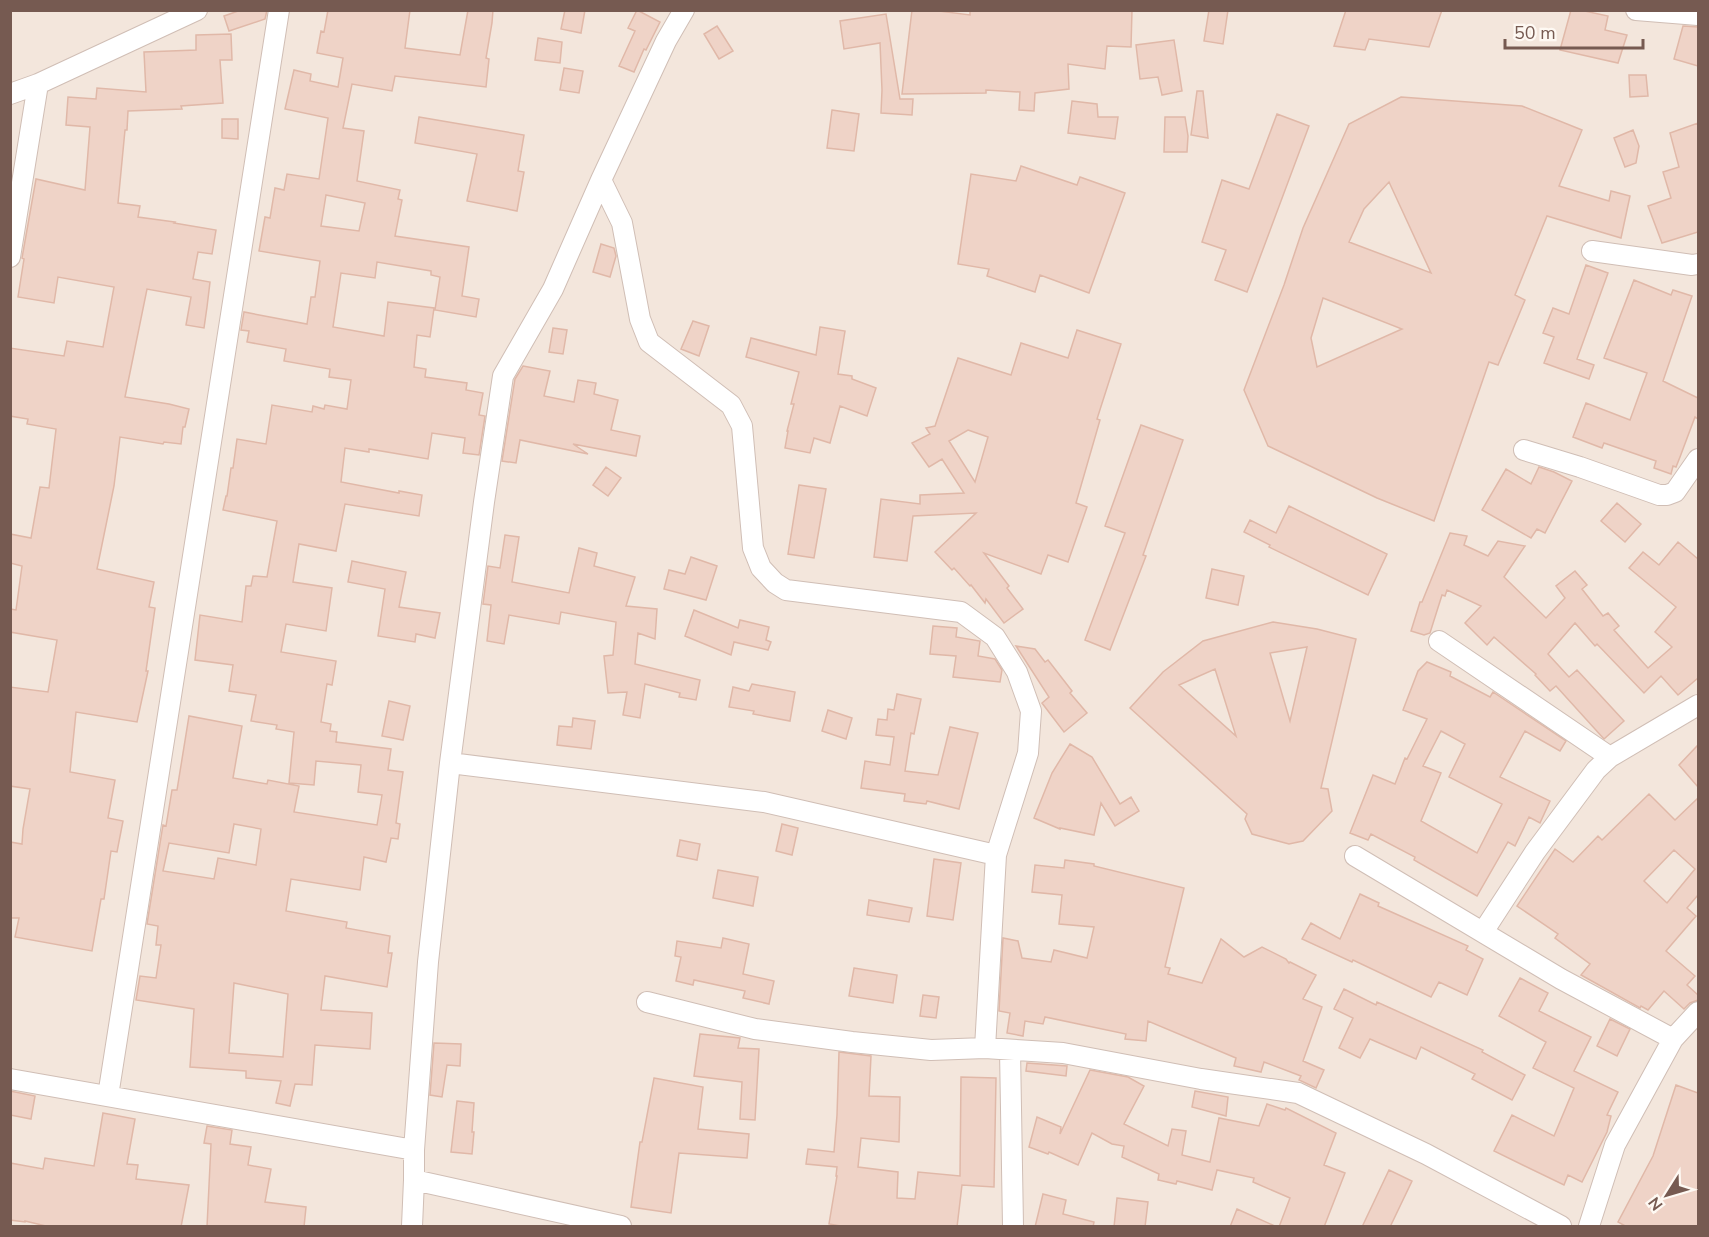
<svg xmlns="http://www.w3.org/2000/svg" width="1709" height="1237" font-family="'Nunito Sans',sans-serif">
<rect width="100%" height="100%" fill="#fbf4ed"/>
<path fill="#f3e6dc" d="M11,11H1698V1226H11Z"/>
<path fill="#efd3c7" stroke="#e0b8a8" stroke-width="1.5" fill-rule="evenodd" d="M241,10H267L265,19L229,31L224,16Z
M328,10H410L405,48L460,55L468,10H493L492,23L486,58L489,59L486,87L395,76L392,91L352,84L343,128L364,131L357,181L400,190L398,199L402,200L395,236L469,247L462,296L479,299L476,317L435,310L440,277L431,275V271L377,262L375,278L341,273L333,327L384,336L388,302L434,308L430,337L417,335L414,367L426,369L425,377L467,383L466,390L483,393L479,415L485,416L479,455L463,453L465,438L432,433L428,459L369,449V452L345,448L341,482L399,493V491L422,495L419,516L345,504L336,551L299,544L293,582L332,588L326,631L286,624L281,652L336,661L332,685L327,684L321,722L331,724L330,731L337,732L336,742L391,749L388,770L403,772L396,823L400,824L398,839L391,838L386,862L364,857L360,890L291,879L286,911L347,922L346,928L390,936L388,953H392L387,987L325,976L321,1010L372,1013L370,1049L315,1045L312,1085L295,1084L290,1106L276,1103L281,1081L246,1078V1071L190,1067L194,1009L136,1000L140,976L156,978L161,945H156L158,926L147,924L163,825L166,826L172,790H177L189,716L242,726L233,778L267,784L268,780L299,786L294,812L377,825L382,795L358,792L361,765L316,761L314,785L289,783L294,732L276,729L277,725L251,721L256,695L229,691L233,665L195,660L200,615L242,622L246,586H251L253,576L267,577L277,521L223,510L226,496H227L231,468H233L237,439L266,444L272,405L312,412L313,406L324,409L325,405L347,409L351,380L329,377L330,369L284,361L286,349L247,342L249,331L241,330L244,312L307,324L311,297H315L320,261L259,251L265,217L270,218L275,188L284,190L287,174L319,179L328,118L285,109L294,70L311,74L310,81L338,87L343,58L317,53L321,31L324,32ZM326,195L365,203L359,231L321,226ZM234,824L261,829L256,865L218,858L214,879L163,871L169,843L229,853ZM234,983L288,994L283,1057L229,1053Z
M565,10H585L581,33L561,29Z
M637,10L660,22L646,50L644,49L634,72L619,66L635,31L628,28Z
M912,10H931L970,15V10H1132L1131,47L1107,46L1105,69L1068,64L1069,89L1035,93L1034,111L1019,110L1020,92L986,90V93L902,94Z
M1209,10H1228L1223,44L1204,41Z
M1346,10H1442L1429,47L1369,39L1365,50L1334,46Z
M1571,10H1580L1608,16L1605,30L1627,35L1618,63L1560,50Z
M886,14L900,99H913L912,115L881,113L882,90L880,43L844,49L840,21Z
M717,26L733,51L719,59L704,34Z
M1683,26L1698,27V66L1674,59Z
M231,34L232,60H220L223,103L181,106L182,109L128,111L127,130H125L118,203L140,206L138,217L175,222L174,223L216,230L212,254L198,252L193,279L210,282L207,307L204,328L186,325L191,297L147,289L125,397L169,404L189,409L185,427H183L181,444L164,442L163,444L120,437L114,486L97,569L154,582L149,607L155,608L146,671H148L137,722L76,712L70,772L115,780L108,818L123,821L117,852L111,851L104,899H101L92,951L15,937L19,918H10V842L22,844L23,829L30,789L10,786V687L48,692L57,640L10,632V609L16,610L22,566L10,563V534L31,538L40,487L49,488L56,429L27,424L28,419L10,416V348L64,356L67,341L103,347L114,287L58,277L54,303L18,297L24,259L22,258L36,179L85,190L90,127L66,125L68,97L96,99L97,88L146,92L144,52L196,50V35Z
M538,38L562,42L560,63L535,60Z
M1174,40L1182,91L1162,95L1158,77L1140,79L1136,45Z
M564,68L583,71L579,93L560,90Z
M1629,75H1646L1648,96L1630,97Z
M1197,91H1203L1208,138L1191,135Z
M1401,97L1522,106L1582,130L1559,186L1609,201L1611,191L1630,196L1621,238L1547,216L1515,295L1525,300L1498,365L1489,362L1434,521L1377,498L1268,446L1244,390L1284,285L1303,228L1349,124ZM1389,182L1431,273L1349,242L1364,209ZM1323,298L1402,329L1317,367L1311,338Z
M1072,101L1097,104L1098,117H1118L1115,139L1068,133Z
M832,110L859,114L854,151L827,148Z
M1277,114L1309,126L1247,292L1215,280L1226,250L1202,242L1222,180L1249,189Z
M419,117L524,135L518,171L524,172L517,211L467,201L477,154L415,143Z
M1165,117H1185L1188,136L1187,152H1164Z
M222,119H238V139L222,138Z
M1698,123V232L1662,243L1648,206L1671,198L1663,172L1679,167L1670,133Z
M1633,130L1639,146L1636,163L1625,167L1614,138Z
M1021,166L1077,185L1080,177L1125,193L1089,293L1040,275L1035,292L987,276L989,269L958,264L971,174L1016,181Z
M601,244L614,248L616,256L610,277L593,272Z
M1586,265L1608,273L1577,359L1594,365L1589,379L1544,363L1554,337L1543,333L1553,308L1569,314Z
M1634,280L1671,295L1673,290L1692,296L1663,381L1698,398V419L1695,417L1680,457L1676,467L1673,466L1671,474L1654,468L1656,461L1604,443L1602,448L1573,437L1586,403L1630,420L1647,373L1604,358Z
M693,321L709,326L699,356L681,349Z
M820,327L845,331L838,374L852,376V379L876,388L867,416L840,406L830,443L814,438L810,453L785,448L788,431H787L794,404H791L799,372L746,357L751,338L816,355Z
M553,328L567,330L563,354L549,352Z
M1077,330L1121,344L1097,419L1100,420L1076,503L1087,507L1068,562L1048,555L1041,574L984,553L1009,586L1007,588L1023,609L1004,623L986,599L985,603L971,585L970,586L954,568L952,570L935,552L976,513L913,516L907,561L874,557L881,499L920,504V495L964,493L942,459L929,467L912,443L930,434L926,428L935,426L958,358L1011,375L1021,343L1068,358ZM968,430L988,437L975,482L949,441Z
M523,366L550,371L544,396L574,402L578,380L596,383L594,394L618,400L611,430L640,436L636,456L573,444L588,454L520,440L516,463L502,461L515,379Z
M1141,425L1183,440L1143,555L1146,556L1110,650L1085,640L1125,533L1105,526Z
M606,467L621,478L608,496L593,485Z
M1539,467L1554,472L1572,481L1545,533L1537,529L1531,538L1482,510L1506,469L1531,484Z
M799,485L826,489L814,558L788,554Z
M1617,503L1641,524L1625,542L1601,521Z
M1289,506L1387,554L1368,595L1269,547L1270,545L1244,532L1250,520L1276,533Z
M1450,533L1467,536L1464,545L1488,556L1498,541L1525,546L1504,577L1546,618L1565,598L1556,586L1575,571L1587,585L1582,589L1603,616L1608,613L1619,626L1614,630L1648,668L1672,647L1655,632L1676,607L1629,568L1643,552L1659,565L1678,542L1698,559V678L1678,695L1661,676L1644,693L1597,644L1595,646L1575,623L1548,654L1569,677L1577,670L1624,721L1604,739L1556,686L1550,691L1535,675L1536,674L1494,637L1487,645L1465,623L1481,606L1447,590L1445,596L1442,595L1430,633L1424,635L1411,631L1420,602H1422Z
M505,535L519,537L512,582L569,593L579,548L597,553L594,566L635,577L626,606L657,609L655,639L638,633L635,664L700,680L696,700L679,697L680,693L645,684L640,718L623,715L627,692L608,693L604,656L613,655L616,622L561,612L559,624L509,615L504,644L487,641L491,605L483,604L488,566L500,568Z
M691,557L717,566L706,600L664,589L669,570L685,574Z
M352,561L406,572L399,607L440,613L435,638L416,634L415,642L378,636L385,589L348,582Z
M1212,569L1244,576L1238,605L1206,598Z
M694,610L738,628L740,620L769,627L766,640L771,642L768,650L734,642L731,655L685,636Z
M1273,622L1317,629L1356,639L1321,788L1328,789L1332,811L1303,841L1289,844L1252,834L1245,819L1247,814L1130,708L1163,672L1203,641ZM1307,647L1290,721L1270,653ZM1215,669L1236,736L1179,685Z
M933,626L957,628L956,637L980,641L978,656L995,659L1002,670L1000,682L953,677L956,656L930,654Z
M1016,646L1035,649L1045,662L1048,660L1072,691L1070,693L1087,713L1064,732L1042,703L1049,697Z
M1427,662L1451,672L1450,676L1490,697L1493,692L1566,741L1560,751L1525,731L1500,777L1550,801L1540,823L1529,817L1515,846L1508,842L1477,896L1414,860L1415,857L1371,834L1368,840L1350,833L1373,775L1395,784L1405,758L1407,759L1427,719L1403,710L1418,671ZM1441,731L1465,744L1449,777L1502,804L1477,853L1421,821L1441,773L1423,766Z
M752,684L795,692L790,721L753,714L754,711L729,707L733,687L749,691Z
M897,694L921,699L914,734L911,733L905,771L938,775L950,727L978,733L959,809L927,801L926,804L904,801L905,794L861,788L865,761L890,765L894,737L876,735L878,719L887,720L888,709L894,710Z
M389,701L410,706L403,740L382,736Z
M828,710L852,718L846,739L822,731Z
M573,718L595,721L591,749L557,745L559,726L572,727Z
M1070,744L1092,757L1120,804L1131,797L1139,811L1115,826L1101,803L1094,835L1060,828V829L1034,818L1052,773Z
M1698,745V787L1679,765Z
M1649,794L1675,820L1698,798V895L1687,908L1696,916L1666,951L1695,976L1687,985L1698,995V1000L1690,1003L1684,1009L1664,991L1648,1010L1641,1006L1640,1008L1581,975L1590,964L1555,938L1558,934L1517,906L1555,849L1573,862L1598,836L1602,840ZM1674,850L1695,869L1667,903L1644,881Z
M782,824L798,828L792,855L776,851Z
M680,840L700,844L697,860L677,856Z
M934,859L961,863L953,920L927,916Z
M1065,860L1094,864V866L1184,888L1165,967L1170,968L1168,974L1202,983L1221,939L1244,957L1262,947L1286,959L1289,963L1290,962L1316,975L1303,999L1322,1007L1303,1061L1324,1070L1316,1088L1299,1080L1301,1076L1264,1062L1261,1072L1234,1066L1236,1058L1148,1021L1146,1041L1125,1039L1126,1034L1045,1017L1043,1024L1025,1021L1023,1036L1007,1033L1010,1013L999,1011L1003,938L1018,941L1022,958L1051,962L1054,950L1087,958L1094,927L1059,924L1062,895L1032,892L1035,865L1064,868Z
M718,870L758,877L753,906L713,898Z
M1360,894L1379,903L1378,906L1468,946L1466,950L1483,959L1467,995L1439,982L1431,997L1353,960L1352,962L1302,939L1311,923L1340,939Z
M869,900L912,908L909,922L867,915Z
M723,938L749,944L743,974L774,981L769,1004L743,998L745,991L694,980L693,985L676,981L681,957L675,956L677,941L721,948Z
M854,968L897,975L893,1003L849,996Z
M1520,978L1548,993L1539,1011L1591,1037L1574,1071L1618,1092L1607,1115L1611,1116L1607,1132L1582,1182L1568,1175L1564,1185L1494,1151L1512,1115L1554,1136L1574,1088L1533,1068L1546,1042L1499,1016Z
M1344,989L1376,1005L1377,1002L1483,1050L1482,1052L1525,1075L1512,1100L1472,1079L1475,1074L1421,1047L1416,1059L1370,1039L1360,1058L1339,1048L1353,1018L1334,1009Z
M923,995L939,997L936,1018L920,1016Z
M1610,1019L1630,1029L1617,1056L1597,1046Z
M700,1034L740,1038L738,1048L759,1049L755,1120L740,1119L742,1082L694,1076Z
M434,1043L461,1044L460,1066L447,1065L442,1097L430,1095Z
M839,1052L871,1056L869,1096L900,1097L899,1142L861,1138L858,1167L898,1172L897,1198L915,1199L918,1172L960,1176L961,1077L996,1078L994,1187L962,1185L957,1227H846L829,1224L837,1176H836L837,1167L806,1164L808,1149L834,1152L837,1115Z
M1027,1063L1067,1066L1066,1076L1026,1071Z
M1090,1070L1128,1077L1144,1086L1124,1124L1168,1146L1172,1129L1186,1131L1182,1155L1210,1162L1219,1118L1259,1126L1267,1104L1285,1110L1286,1108L1336,1133L1324,1165L1345,1173L1324,1227H1279L1290,1198L1253,1182L1254,1178L1217,1170L1212,1190L1177,1181L1176,1184L1158,1180L1159,1174L1122,1157L1124,1146L1112,1144L1092,1133L1078,1165L1049,1152L1048,1154L1029,1147L1037,1117L1061,1127L1060,1134Z
M654,1078L703,1087L698,1129L749,1134L747,1158L679,1153L671,1213L631,1207L640,1142H642Z
M1676,1085L1698,1093V1227H1627L1618,1222L1653,1156Z
M10,1091L35,1096L31,1119L10,1115Z
M1195,1091L1228,1097L1226,1116L1192,1107Z
M457,1101L474,1103L472,1132H474L472,1154L451,1152Z
M103,1113L135,1119L127,1164L138,1165L136,1179L189,1185L181,1227H50L25,1221V1222L10,1220V1163L43,1169L45,1158L94,1166Z
M207,1126L232,1130L230,1144L251,1147L248,1165L271,1169L265,1202L306,1207L304,1227H207L211,1144L204,1143Z
M1389,1170L1412,1181L1390,1227H1362Z
M1043,1194L1066,1200L1063,1214L1094,1222L1093,1227H1035Z
M1117,1198L1148,1202L1145,1227H1114Z
M1237,1209L1277,1227H1230Z"/>
<g fill="none" stroke-linecap="round" stroke-linejoin="round">
<defs>
<path id="minor" d="M1636,10L1698,15
M10,94L38,84L197,10
M601,180L622,223L640,319L649,342L731,405L742,426L753,548L761,568L775,583L786,590L961,612L995,637L1017,672L1031,711L1028,753L996,855L985,1048
M1592,251L1692,265L1698,264
M10,257L38,84
M1524,450L1580,467L1659,495H1667L1675,492L1698,459
M1439,641L1610,757
M450,763L764,802L996,855
M1355,856L1561,979L1673,1039
M1483,932L1535,852L1596,770L1610,757L1698,705
M647,1002L755,1029L852,1042L931,1050L985,1048L1063,1053L1201,1079L1298,1093L1426,1154L1561,1226
M1010,1050L1013,1226
M10,1079L414,1150
M108,1096L279,10
M414,1180L621,1226
M412,1226L414,1180V1150L428,962L450,763L484,502L503,376L553,289L601,180L666,41L684,10
M1589,1226L1615,1145L1673,1039L1698,1012"/>
</defs>
<use href="#minor" stroke="#d0beb5" stroke-width="22"/>
<use href="#minor" stroke="#fff" stroke-width="20"/>
</g>
<rect width="1709" height="1237" fill="none" stroke="#765a51" stroke-width="24"/>
<g transform="translate(1667 1195) rotate(233)" stroke="#fef9f3" stroke-width="4.5" paint-order="stroke">
<path d="M0-4.5L10 22L0 15L-10 22Z" fill="#765a51"/>
<text y="-9" font-size="16" font-weight="bold" text-anchor="middle" fill="#765a51">N</text>
</g>
<path d="M1505 39v9h138v-9" fill="none" stroke="#765a51" stroke-width="3"/>
<text x="1514" y="39" font-size="18" fill="#765a51" stroke="#fef9f3" stroke-width="4.5" paint-order="stroke">50 m</text>
</svg>
